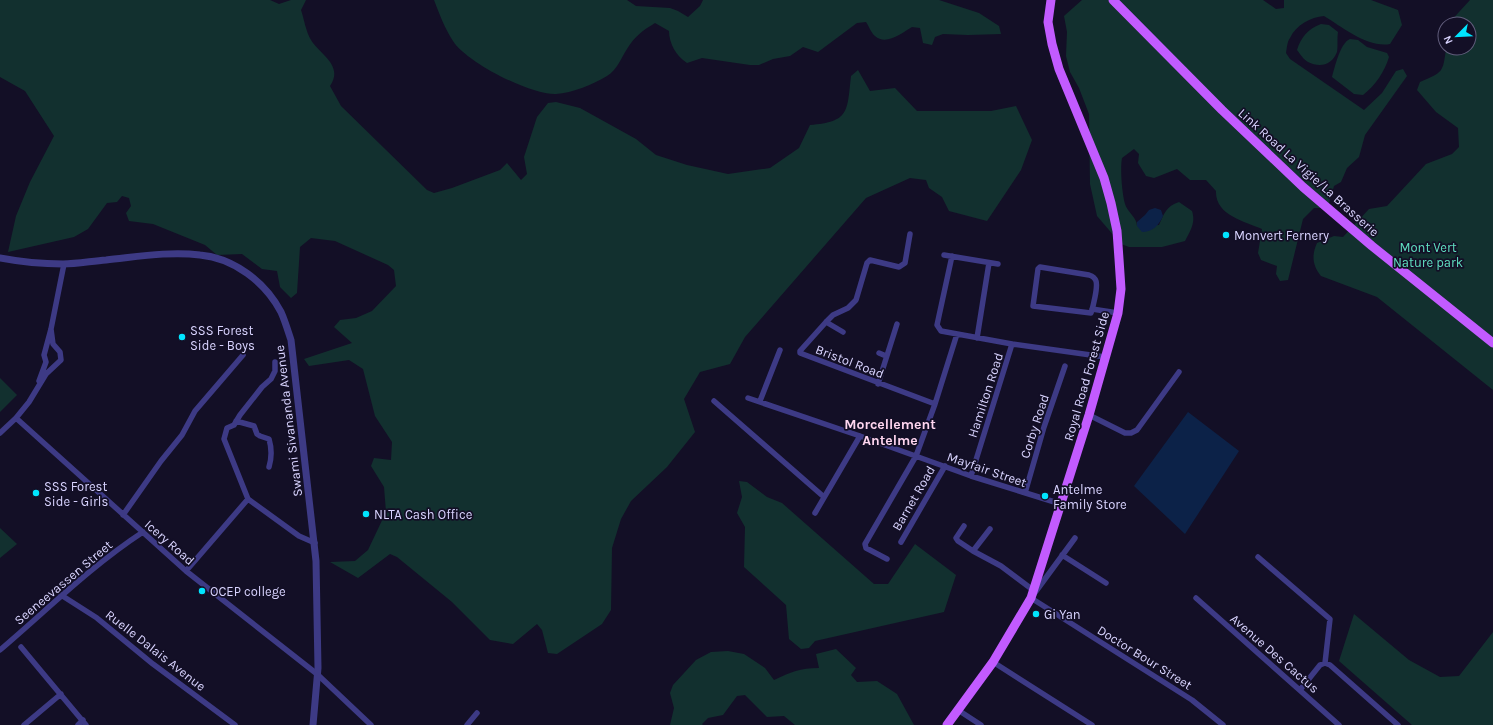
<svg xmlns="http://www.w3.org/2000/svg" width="1493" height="725" font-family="Karla,sans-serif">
<rect width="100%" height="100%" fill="#130f26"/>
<path fill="#12302f" d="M0,0H270L279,4L291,0H306L301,10C304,19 306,32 311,40C320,55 344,65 330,86L341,106L427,190L434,193L452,188L500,170L507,163L521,180L527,174L524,157L537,117L548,103L556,102L580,108L636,139L656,155L687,165L728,174L770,168L799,148L810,125C850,122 847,111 851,76L858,70L870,91L895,88L917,111H991L1016,106L1032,140L1021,170L987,221L949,211L942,197L929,188L926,180L910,178L866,198L745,337L730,364L700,372L684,399L695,432L667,467L631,501L621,519L612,548L611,610L602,624L557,654L548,653L542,630L537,624L513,644L490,640L452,602L397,557L390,554L358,578L330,562L355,561L368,550L386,512L384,487L371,466L374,458L391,460L392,442L375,416L363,369L349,360L309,366L304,359L352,343L334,327L340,320L356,318L372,311L396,286L394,270L388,265L335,241L311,238L300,247L297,293L291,298L280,287L277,271L262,269L242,254L217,255L205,245L153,224L129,221L126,213L131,206L129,198L122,196L117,202L107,203L88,229L74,237L8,252L16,216L30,182L54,136L25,91L0,77Z
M434,0H627L636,6L670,8L678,11L688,17L700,6L703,0H939L979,13L999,26L1001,34L968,35L943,34L935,37L932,45L923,43L920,28L912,27C902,33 886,46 875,36C871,33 869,26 866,22L857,23L818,52L803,47L790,56L773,59L759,65H750L702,58L687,63C676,56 669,43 669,31L655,23C642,31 635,36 627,49C621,58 617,70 607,76C594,84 572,93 556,94C531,95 467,63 453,41C445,29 439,13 434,0Z
M1082,0H1263L1276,9L1284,8V0H1371L1398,10L1402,25L1390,44C1368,48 1342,27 1324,16C1311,17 1296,25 1290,38C1287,42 1287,48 1286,53L1290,59L1364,110L1382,93L1396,71L1403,69L1407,76L1365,135L1359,157L1347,168L1341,182L1334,186L1329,203L1322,208H1314L1303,219L1288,280L1280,281L1276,274L1277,266L1261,260L1258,253L1262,229C1244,221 1215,215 1216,191L1206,180H1190L1177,169L1154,178L1146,176L1138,163L1139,154L1134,149L1122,158C1120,169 1122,193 1125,204C1127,212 1137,217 1137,226L1159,225C1164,214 1166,206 1179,202L1192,211C1196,223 1190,231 1185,241L1162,247H1129L1121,244L1097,216L1090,184L1089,114L1079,88L1070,72L1066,56L1067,32L1064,16Z
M1470,0H1493V390L1377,297L1321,276C1313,266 1311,256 1317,243L1334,236L1343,237L1369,209L1387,206L1426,164L1452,154L1459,147L1458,128L1436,112L1417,90L1420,82C1443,72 1443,73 1446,48H1469V24H1448Z
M1321,24L1329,25L1338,32C1337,38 1338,46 1337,52C1332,65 1320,68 1308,62C1304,60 1300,54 1297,50C1301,37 1308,29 1321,24Z
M1350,39L1358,40L1367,47L1387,53L1389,57C1385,71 1375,86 1363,95L1354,94L1332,77C1335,67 1340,43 1350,39Z
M0,378L17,395L0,412Z
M739,481L747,482L767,497L782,503L874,584H888L915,544L956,575L944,612L815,641L809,648L801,649L789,639L786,605L744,567L745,527L737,513L742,497Z
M0,528L17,544L0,558Z
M1354,614L1409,660L1440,677L1459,676L1493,632V725H1412L1339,661Z
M836,649L856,668L851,675L857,682L877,681L897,694L914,725H795L784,716L767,717L745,695L737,696L723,715L708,718L702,724L703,725H670L674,708L670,693L673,685L696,660L711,652L728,651L744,654L765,668L774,680C791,672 800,668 819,668L816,654Z"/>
<path fill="#0c2248" d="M1155,208L1161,210L1163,216C1159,225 1153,232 1142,232L1137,226V222L1145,215L1149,210Z
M1188,412L1239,451L1185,534L1134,486Z"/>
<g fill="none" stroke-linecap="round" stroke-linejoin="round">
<path stroke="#3d3a85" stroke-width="5.5" d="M910,234L905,263L899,267L870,260L867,263L856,300L848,308L833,315L826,322L800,351V353L935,404
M944,255L998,264
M952,256L937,325L941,331L1012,344L1105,357
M1040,267L1089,275C1092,276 1095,278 1096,281C1098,287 1093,307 1091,313L1033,306L1038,269Z
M1092,309L1118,313
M826,322L843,332
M977,338L989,263
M879,353L886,356
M275,362V371L271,379L262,387L240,415L234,425L227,428L224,439L248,499L299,536L315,543
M39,381L46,362L44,355L51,329L64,264
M878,384L897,324
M748,398L860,436L971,476L1061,504
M714,401L824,497
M760,401L780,350
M1089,415L1125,433H1131L1137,430L1179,372
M16,418L186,571L317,674L371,725
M236,421L254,426L257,434L260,436L269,439C272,449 272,457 269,467
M0,433L16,418L29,402L46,374L61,360L60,352L53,344L51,329
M971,476L1012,344
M1025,493L1044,427L1065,366
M815,513L860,436
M123,515L161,461L182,435L195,411L243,355
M964,526L956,538L958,541L973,551L1001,566L1033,590
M1075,538L1031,598L1192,700L1223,725
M901,542L945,466
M973,551L990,529
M1062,555L1106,583
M1258,557L1330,619L1325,663
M887,559L866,548L865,544L916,456L935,404L957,334
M186,571L248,499
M61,595L97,618L153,664L235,725
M1196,598L1339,725
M21,647L86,725
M0,650C47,610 91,566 143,532
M993,662L1092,725
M1325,663L1330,665L1398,725
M1300,690L1320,665L1325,663
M958,710L981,725
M24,725L61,694
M78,725L83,720
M467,725L477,713"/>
<path stroke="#3d3a85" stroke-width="7" d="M0,258C21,262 42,264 63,264C77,264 92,261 106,260C136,257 169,251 200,255C234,258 265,282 281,312C285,321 288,331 291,340L316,561L318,668L313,725"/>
<path stroke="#c25bff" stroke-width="9" d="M1113,0L1222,110L1303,187L1372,246L1493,343
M947,725L993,662L1031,598L1089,415L1118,313L1121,289L1119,259L1117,231L1111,203L1104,178L1059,69L1052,44L1048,22L1051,0"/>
</g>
<g fill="#00e5ff" stroke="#130f26" stroke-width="1.5">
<circle cx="1226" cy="235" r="4"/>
<circle cx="182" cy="337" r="4"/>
<circle cx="36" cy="493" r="4"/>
<circle cx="1045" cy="496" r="4"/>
<circle cx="366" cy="514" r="4"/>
<circle cx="202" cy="591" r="4"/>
<circle cx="1036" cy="614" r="4"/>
</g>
<g text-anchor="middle" stroke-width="3.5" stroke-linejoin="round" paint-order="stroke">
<g font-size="13" fill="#d9d4ff" stroke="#130f26">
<text transform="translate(1309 172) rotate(42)" y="5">Link Road La Vigie/La Brasserie</text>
<text transform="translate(850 361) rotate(21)" y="5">Bristol Road</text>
<text transform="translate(1086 376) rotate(-74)" y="5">Royal Road Forest Side</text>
<text transform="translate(985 395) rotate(-72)" y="5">Hamilton Road</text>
<text transform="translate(288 421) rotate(-97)" y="5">Swami Sivananda Avenue</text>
<text transform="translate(1034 426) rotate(-72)" y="5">Corby Road</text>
<text transform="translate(987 469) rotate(19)" y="5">Mayfair Street</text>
<text transform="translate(913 498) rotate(-60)" y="5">Barnet Road</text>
<text transform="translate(170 542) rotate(41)" y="5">Icery Road</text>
<text transform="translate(63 582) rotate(-40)" y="5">Seeneevassen Street</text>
<text transform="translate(156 650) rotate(38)" y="5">Ruelle Dalais Avenue</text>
<text transform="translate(1275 653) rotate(41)" y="5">Avenue Des Cactus</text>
<text transform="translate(1145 657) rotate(32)" y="5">Doctor Bour Street</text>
</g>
<g font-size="13" fill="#d9d4ff" stroke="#130f26" text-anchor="start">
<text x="1234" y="240">Monvert Fernery</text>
<text x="190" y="335">SSS Forest<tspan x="190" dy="15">Side - Boys</tspan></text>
<text x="44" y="491">SSS Forest<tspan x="44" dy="15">Side - Girls</tspan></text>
<text x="1053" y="494">Antelme<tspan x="1053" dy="15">Family Store</tspan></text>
<text x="374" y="519">NLTA Cash Office</text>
<text x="210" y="596">OCEP college</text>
<text x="1044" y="619">Gi Yan</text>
</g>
<g font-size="13" fill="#5fe0c0" stroke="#130f26">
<text x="1428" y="252">Mont Vert<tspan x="1428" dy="15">Nature park</tspan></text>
</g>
<g font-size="14" font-weight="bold" fill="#ffd6f0" stroke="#130f26">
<text x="890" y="429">Morcellement<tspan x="890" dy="16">Antelme</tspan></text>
</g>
</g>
<g transform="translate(1457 36) rotate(246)"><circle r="19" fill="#130f26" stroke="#625e7d"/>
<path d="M0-3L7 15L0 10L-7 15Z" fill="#00e5ff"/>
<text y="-6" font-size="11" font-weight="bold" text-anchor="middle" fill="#d9d4ff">N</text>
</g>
</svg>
